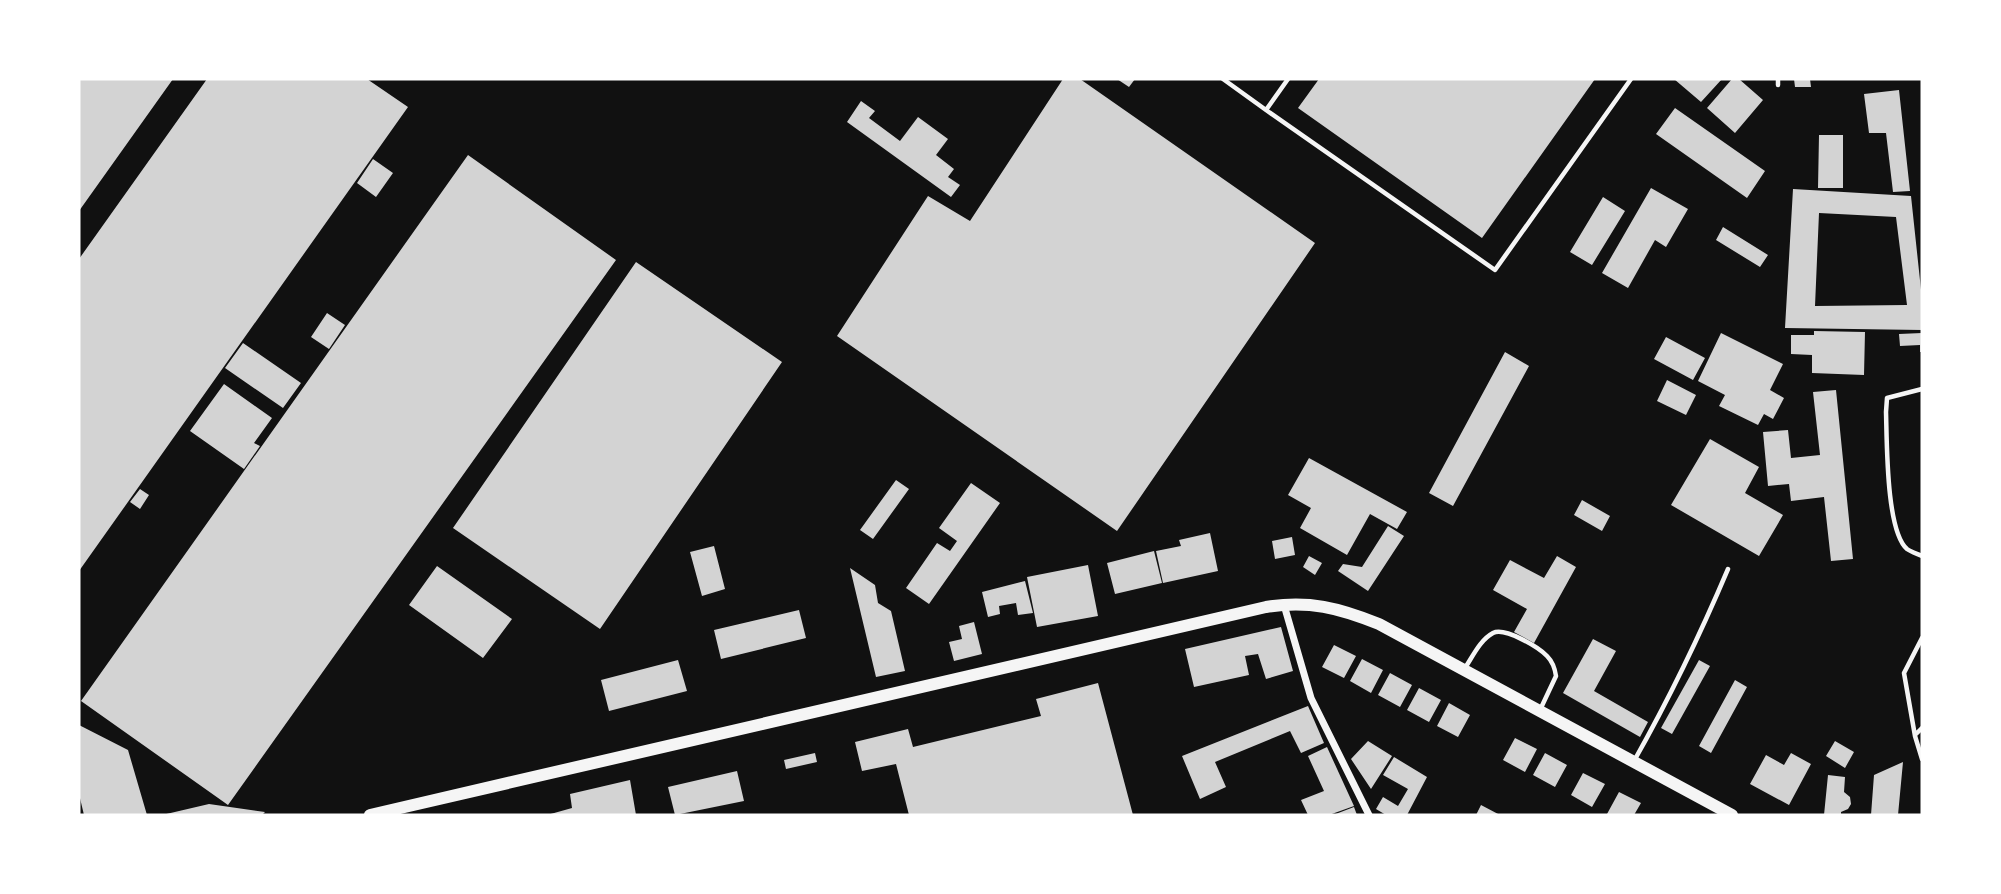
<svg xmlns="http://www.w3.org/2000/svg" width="2001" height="894" font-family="'Fira Sans Condensed',sans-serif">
<rect width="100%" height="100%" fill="#111"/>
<path fill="#d3d3d3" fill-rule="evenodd" d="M79,79H173L79,211Z
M207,79H367L408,107L79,571V259Z
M1063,79H1080L1315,243L1117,531L837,336L928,196L970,221Z
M1117,79H1135L1129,87Z
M1319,79H1595L1482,238L1298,108Z
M1674,79H1722L1701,102Z
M1732,79H1739L1763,100L1735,133L1707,108Z
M1794,79H1810L1811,87H1795Z
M1899,90L1910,191L1893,192L1886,133H1869L1864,94Z
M861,101L875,111L869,118L900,141L918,117L948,139L936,155L954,169L948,177L960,185L951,197L847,122Z
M1675,108L1765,171L1747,198L1656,134Z
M1819,135H1843V188H1818Z
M468,155L616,260L228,805L81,701Z
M373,159L393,173L376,197L357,183Z
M1651,188L1688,209L1666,247L1655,240L1628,288L1602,273Z
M1793,189L1911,196L1922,299V330L1785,328ZM1819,213L1896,217L1907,305L1815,306Z
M1603,197L1625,211L1592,265L1570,252Z
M1723,227L1768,255L1760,267L1716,240Z
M636,262L782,362L600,629L453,528Z
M327,313L345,325L329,349L311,337Z
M1814,331L1865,332L1864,375L1812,373V355L1791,354V335H1814Z
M1721,333L1783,364L1770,390L1784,398L1773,419L1764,414L1758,425L1719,406L1725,395L1698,381Z
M1922,333V352H1920V345L1900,346L1899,334Z
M1666,337L1705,358L1693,380L1654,359Z
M243,343L301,383L283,408L225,368Z
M1505,352L1529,366L1453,506L1429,493Z
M1667,380L1696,395L1686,415L1657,401Z
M224,384L272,418L254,443L260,446L244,469L190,431Z
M1836,390L1853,559L1831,561L1824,497L1791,501L1789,484L1768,486L1763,432L1788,430L1791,458L1820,455L1813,392Z
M1710,439L1759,467L1745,493L1783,515L1759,556L1671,505Z
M1309,458L1407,512L1397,529L1370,514L1347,555L1300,528L1311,508L1288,495Z
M896,480L909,489L873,539L860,530Z
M971,483L1000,503L929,604L906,588L937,543L950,551L957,541L939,528Z
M140,489L149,495L140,509L130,502Z
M1582,500L1610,516L1602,531L1574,515Z
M1388,526L1404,536L1368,591L1338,571L1343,564L1362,567Z
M1210,533L1218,571L1163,583L1156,551L1181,546L1179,540Z
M1292,537L1295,555L1275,559L1272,541Z
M714,546L725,589L702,596L690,552Z
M1154,551L1162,583L1115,594L1107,563Z
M1309,556L1322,563L1315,575L1303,567Z
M1557,556L1576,567L1534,643L1514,632L1527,609L1493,590L1510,560L1544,578Z
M1088,565L1098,616L1037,627L1027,577Z
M437,566L512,619L483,658L409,605Z
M850,568L875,585L878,603L891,611L905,671L876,677Z
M1025,581L1033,613L1018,615L1016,603L999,606L1000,614L988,617L982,592Z
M799,610L806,638L721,659L714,630Z
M974,622L982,654L954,661L949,642L962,639L959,626Z
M1281,627L1293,671L1266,679L1258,654L1245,656L1249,675L1194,687L1185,649Z
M1593,639L1616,651L1594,691L1648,722L1640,737L1563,693Z
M1334,645L1356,656L1344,678L1322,667Z
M1362,659L1383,670L1371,693L1350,681Z
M678,660L687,691L609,711L601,680Z
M1699,660L1710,666L1672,734L1661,728Z
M1390,673L1412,685L1400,707L1378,695Z
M1735,680L1747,687L1711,753L1699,746Z
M1098,683L1133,815H909L896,764L862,771L855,742L908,729L913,747L1041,716L1036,699Z
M1419,688L1441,700L1429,722L1407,710Z
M1449,703L1470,715L1458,737L1437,726Z
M1308,706L1324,743L1301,753L1290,731L1215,762L1226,787L1200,799L1182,756Z
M79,725L128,750L147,815H84L79,794Z
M1515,738L1537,749L1525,772L1503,760Z
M1368,741L1392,756L1371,789L1351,759Z
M1835,741L1854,752L1845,768L1826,756Z
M1327,747L1354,806L1329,815H1308L1301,800L1324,791L1308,756Z
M815,753L817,762L786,769L784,760Z
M1545,753L1567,765L1555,787L1533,775Z
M1791,753L1811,764L1789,805L1750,784L1766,755L1784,765Z
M1394,757L1427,777L1407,815H1386L1376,809L1383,797L1398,806L1408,789L1383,775Z
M1903,762L1898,815H1871L1874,775Z
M737,771L744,801L675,815L668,787Z
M1583,773L1605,784L1592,807L1571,795Z
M1828,775L1845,777L1844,792L1850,797L1851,804L1848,809L1841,812V815H1824Z
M630,780L636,815H547L572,808L570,794Z
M1619,792L1641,803L1634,815L1607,814Z
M209,804L265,812L262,815H162Z
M1481,805L1500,815H1476Z
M1354,807L1357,815H1333Z"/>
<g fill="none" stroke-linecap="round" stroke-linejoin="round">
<path stroke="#f5f5f5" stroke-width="4.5" d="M1223,79L1266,110
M1288,79L1266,110L1495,270L1631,79
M1778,79V85
M1922,389L1887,398L1886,412C1887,441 1886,531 1907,549C1911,552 1918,554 1922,556
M1922,638L1904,673L1915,736L1922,759
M1465,668C1473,656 1480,640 1493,633C1505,627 1538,647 1547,656C1553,662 1555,669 1556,676L1540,710
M1915,735L1922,728
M1634,761C1669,699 1700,635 1728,569"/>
<path stroke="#f5f5f5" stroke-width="7" d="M1284,605L1311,698L1369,815"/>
<path stroke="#f5f5f5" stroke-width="12" d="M370,815L1266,607C1309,600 1339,608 1379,624L1732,815"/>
</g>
<rect width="2001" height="894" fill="none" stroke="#ffffff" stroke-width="161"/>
</svg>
